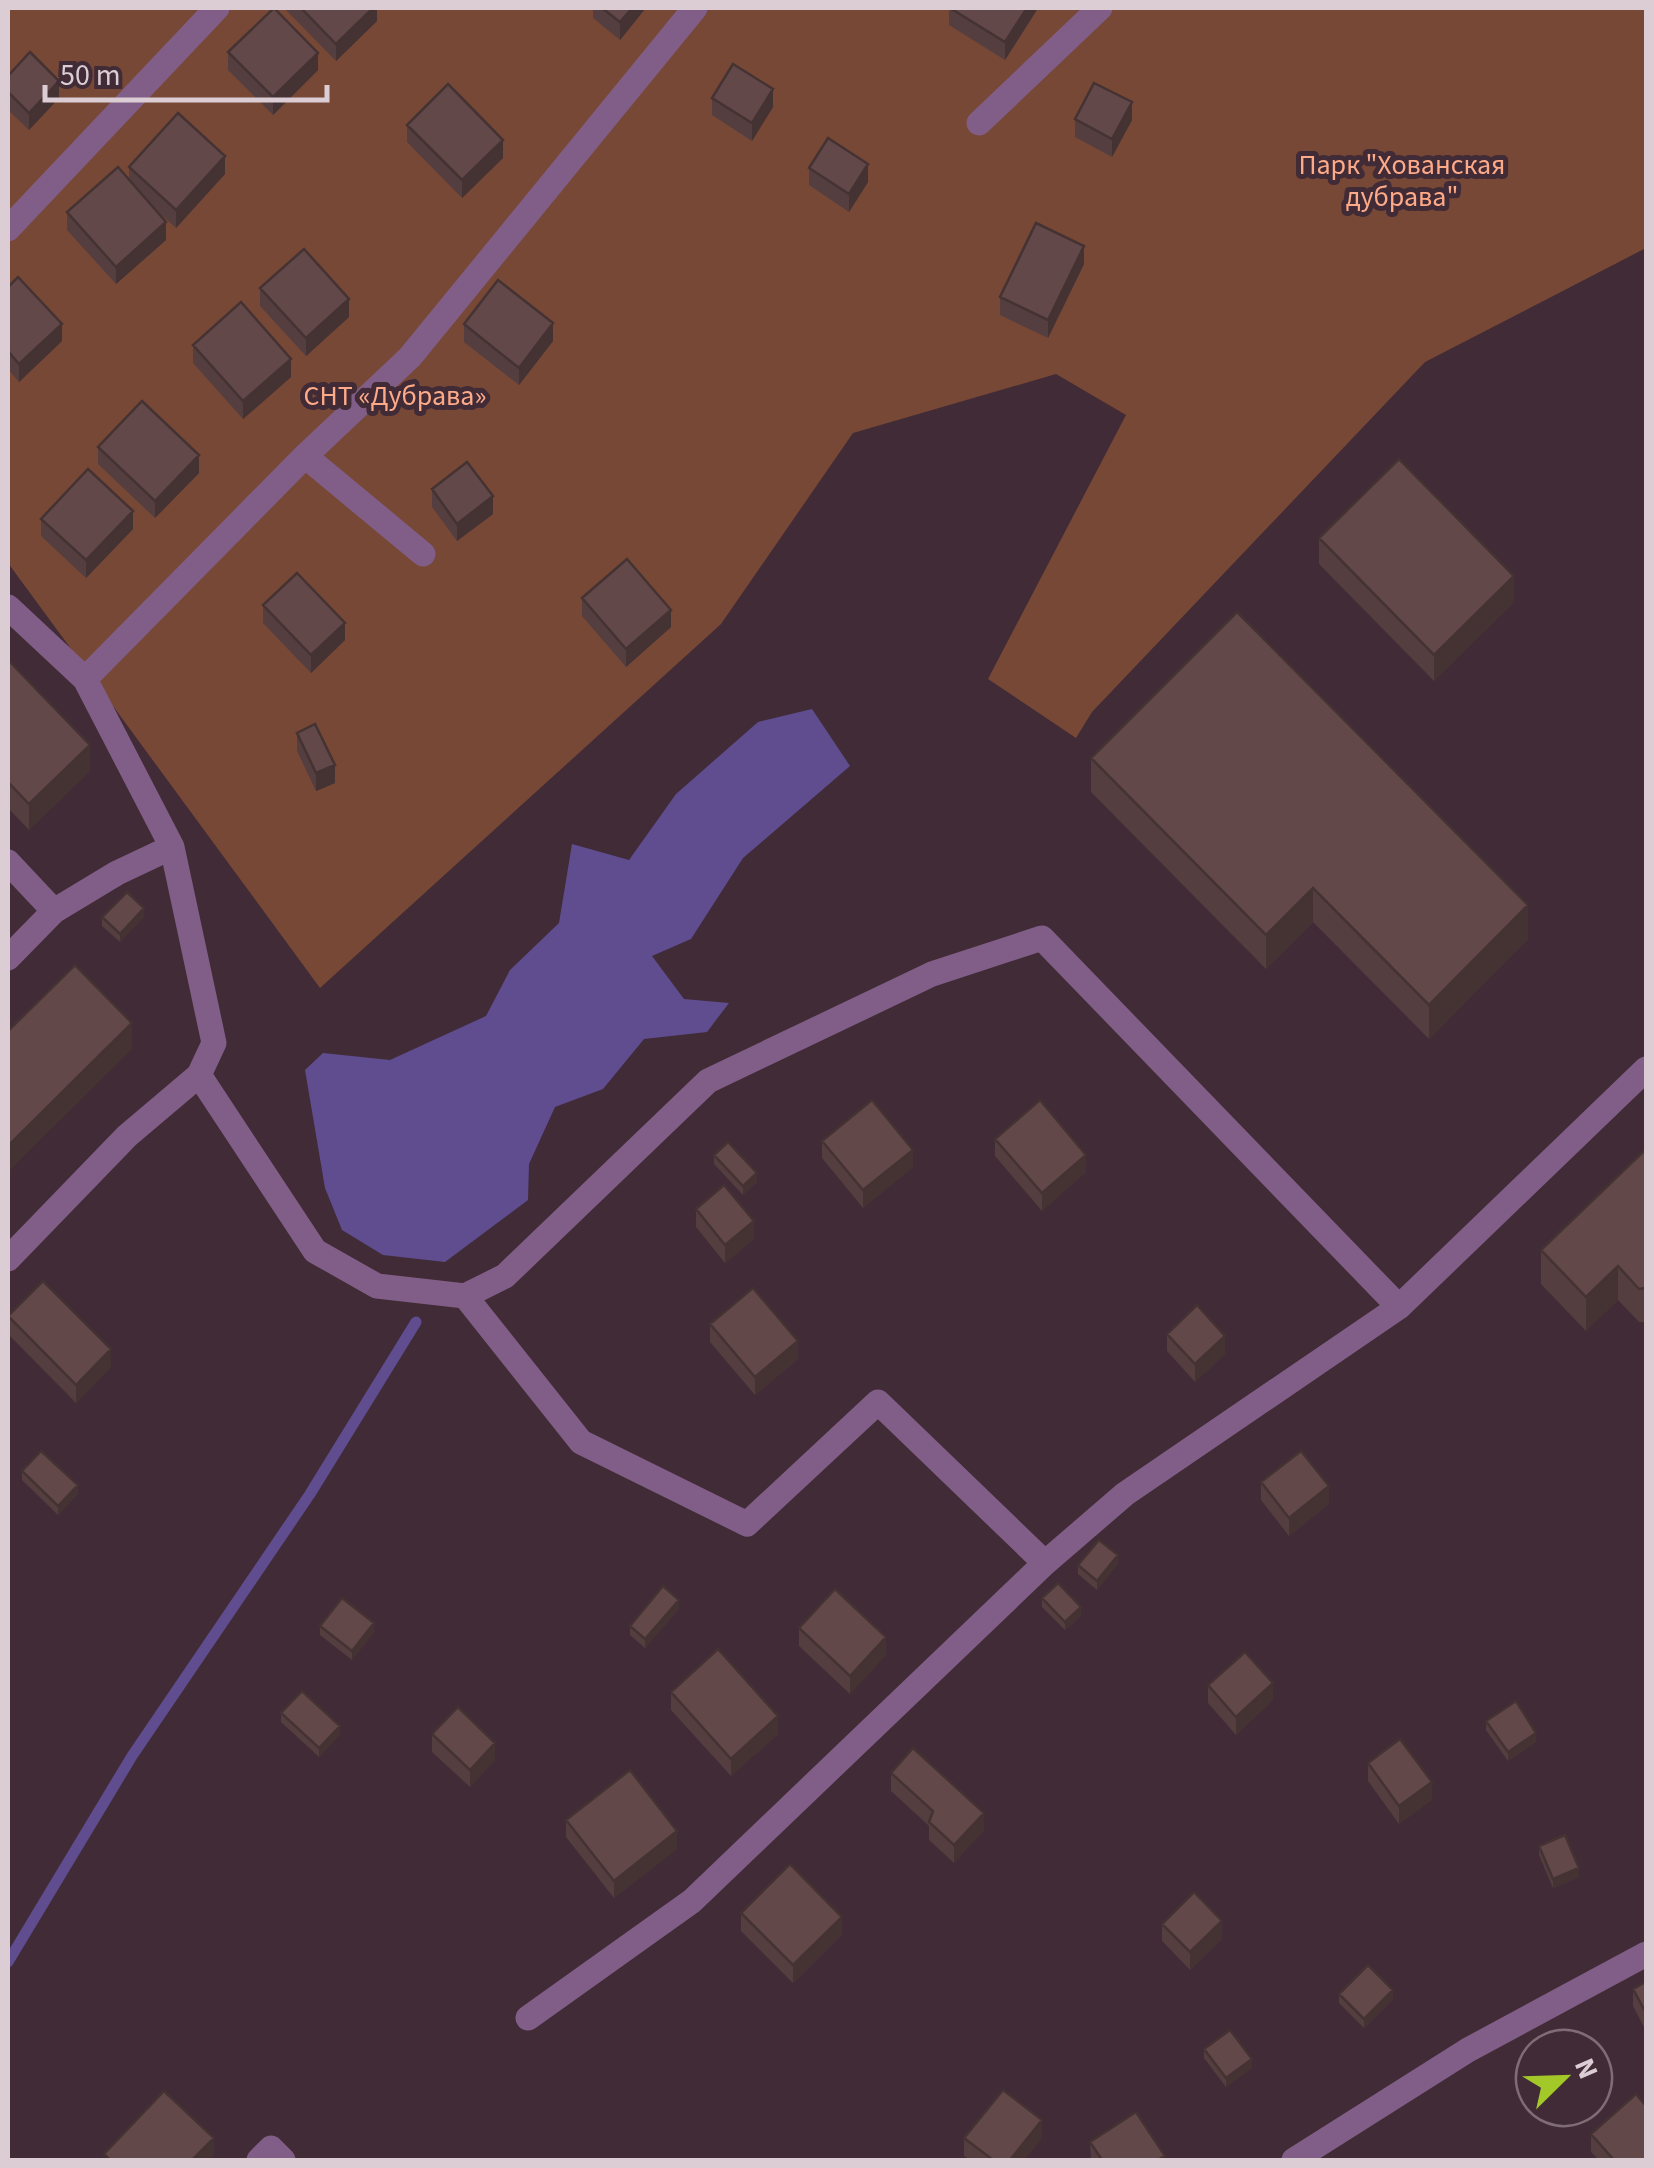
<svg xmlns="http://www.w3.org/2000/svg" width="1654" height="2168" font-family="'Source Sans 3',sans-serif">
<rect width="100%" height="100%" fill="#412b36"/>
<path fill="#774836" d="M8,8H1646V248L1425,362L1092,712L1076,738L988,679L1126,415L1056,374L853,433L721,624L320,988L8,563Z"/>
<path fill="#5f4d90" d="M812,709L850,766L743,858L691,939L652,956L684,999L729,1003L707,1032L644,1039L603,1089L555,1107L529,1164L528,1200L445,1262L383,1255L342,1230L325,1188L305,1070L323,1053L390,1060L486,1016L510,970L559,923L572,844L629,860L676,794L758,722Z"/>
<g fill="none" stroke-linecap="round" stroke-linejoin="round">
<path stroke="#5f4d90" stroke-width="11" d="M8,1962L132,1756L310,1494L416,1322"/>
<path stroke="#815e87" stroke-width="25" d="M979,123L1100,8
M8,229L217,8
M305,456L423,554
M8,607L85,679L172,847L214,1043L199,1075L315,1251L377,1286L465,1296L505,1276L708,1081L932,974L1042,938L1399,1307
M85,679L305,456L410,357L695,8
M8,862L54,911
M8,958L54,911L117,873L172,847
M8,1259L127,1136L199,1075
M465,1296L581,1442L747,1524L878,1402L1045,1563
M528,2018L692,1901L1045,1563L1125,1494L1399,1307L1646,1069
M259,2160L271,2148L283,2160
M1294,2160L1468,2050L1646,1954"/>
</g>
<path fill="#543e3f" d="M284,8H377V21L336,61Z
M593,8H645V9L620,40L593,18Z
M949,8H1038L1005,60L949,25Z
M228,52L318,70L273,115L228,70Z
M8,76L59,98L29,130L8,110Z
M712,98L773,107L752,141L712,115Z
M1075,119L1132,120L1112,157L1075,137Z
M407,125L503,158L462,198L407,142Z
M129,167L225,174L176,228L152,206L166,240L116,284L67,230V212L129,180Z
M809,168L868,182L849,212L809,185Z
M1084,264L1048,338L1000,315V297Z
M8,287L62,341L19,382L8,369Z
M260,288L349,317L306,356L260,306Z
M464,324L553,341L519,385L464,342Z
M193,345L291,377L243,419L193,363Z
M98,447L199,473L155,518L98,464Z
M432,489L493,514L457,541L432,507Z
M41,519L133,529L86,578L41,536Z
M1319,538L1514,602L1434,681L1319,564Z
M582,598L671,627L626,667L582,616Z
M263,605L345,640L311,673L263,623Z
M8,660L90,771L29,830L8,808Z
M297,733L335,783L316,791L297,751Z
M1091,758L1528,939L1429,1039L1313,922L1266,969L1091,792Z
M102,917H144L120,942L102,926Z
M995,1139L1086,1172L1042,1211L995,1156Z
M822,1141L913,1167L863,1208L822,1158Z
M1646,1149V1322H1639L1618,1300L1586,1331L1541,1284V1250Z
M714,1155L757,1182L743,1195L714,1164Z
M696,1209L754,1239L725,1263L696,1227Z
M8,1316L111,1367L76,1403L8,1334Z
M710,1324L798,1359L755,1395L710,1342Z
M1167,1334L1225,1354L1195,1382L1167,1351Z
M22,1471L78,1494L58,1515L22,1480Z
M1261,1482L1329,1504L1289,1536L1261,1500Z
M1118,1564L1097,1590L1078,1574V1565Z
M1042,1598L1081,1616L1065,1630L1042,1607Z
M679,1609L645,1648L630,1635V1626Z
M320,1626L374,1632L352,1660L320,1635Z
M799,1628L886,1655L850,1694L799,1646Z
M1208,1685L1273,1700L1236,1735L1208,1703Z
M671,1692L778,1734L731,1776L671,1710Z
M281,1713L340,1735L319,1757L281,1722Z
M1486,1721L1536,1742L1508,1761L1486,1730Z
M432,1734L495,1760L470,1787L432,1752Z
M1368,1763L1432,1800L1399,1824L1368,1781Z
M891,1773L984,1830L954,1863L929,1840V1826L891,1791Z
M566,1820L677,1849L614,1898L566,1837Z
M1539,1846L1579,1877L1553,1888L1539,1855Z
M741,1913L842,1934L793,1983L741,1931Z
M1162,1924L1222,1939L1190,1970L1162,1941Z
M1646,1982V2031L1633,2006V1989Z
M1339,1994L1393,1999L1364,2028L1339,2003Z
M1204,2049L1252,2068L1226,2087L1204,2058Z
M1591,2134L1646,2160H1599L1591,2152Z
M964,2138H1042L1024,2160H970L964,2156Z
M1090,2142L1165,2160H1091Z"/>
<path fill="#453233" d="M373,8H377V21L336,61V44Z
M632,8H645V9L620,40V22Z
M1027,8H1038L1005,60V42Z
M318,53V70L273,115V97Z
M59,81V98L29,130V113Z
M773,89V107L752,141V123Z
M1132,102V120L1112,157V139Z
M503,140V158L462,198V180Z
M225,156V174L176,228V210Z
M868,164V182L849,212V194Z
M166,222V240L116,284V267Z
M1084,246V264L1048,338V320Z
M349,299V317L306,356V338Z
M553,323V341L519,385V368Z
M62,324V341L19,382V364Z
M291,359V377L243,419V401Z
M199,455V473L155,518V501Z
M493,496V514L457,541V524Z
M133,511V529L86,578V560Z
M1514,576V602L1434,681V655Z
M671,610V627L626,667V649Z
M345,623V640L311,673V655Z
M90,745V771L29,830V804Z
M335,765V783L316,791V773Z
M1313,888V922L1266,969V935Z
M10,893V919L8,921V895Z
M1528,905V939L1429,1039V1005Z
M144,908V917L120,942V934Z
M132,1023V1049L8,1172V1146Z
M913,1150V1167L863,1208V1190Z
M1086,1155V1172L1042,1211V1193Z
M757,1173V1182L743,1195V1186Z
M754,1221V1239L725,1263V1245Z
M1618,1266V1300L1586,1331V1297Z
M1225,1336V1354L1195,1382V1364Z
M798,1341V1359L755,1395V1377Z
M111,1349V1367L76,1403V1385Z
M78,1485V1494L58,1515V1506Z
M1329,1486V1504L1289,1536V1518Z
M1118,1555V1564L1097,1590V1581Z
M679,1600V1609L645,1648V1639Z
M1081,1607V1616L1065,1630V1622Z
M374,1623V1632L352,1660V1651Z
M886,1637V1655L850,1694V1676Z
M1273,1683V1700L1236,1735V1717Z
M778,1716V1734L731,1776V1759Z
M340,1726V1735L319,1757V1748Z
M1536,1733V1742L1508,1761V1752Z
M495,1743V1760L470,1787V1770Z
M1432,1782V1800L1399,1824V1806Z
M984,1813V1830L954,1863V1845Z
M677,1831V1849L614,1898V1881Z
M1579,1868V1877L1553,1888V1879Z
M842,1917V1934L793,1983V1965Z
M1222,1921V1939L1190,1970V1952Z
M1393,1990V1999L1364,2028V2019Z
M1252,2059V2068L1226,2087V2078Z
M1042,2120V2138L1024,2160H1010Z
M214,2138V2155L209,2160H192Z"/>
<path fill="#624849" stroke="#453233" stroke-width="2.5" d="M274,8L318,53L273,97L228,52Z
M301,8H373L336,44Z
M602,8H632L620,22Z
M950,8H1027L1005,42Z
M30,52L59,81L29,113L8,92V76Z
M733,64L773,89L752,123L712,98Z
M1094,83L1132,102L1112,139L1075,119Z
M448,84L503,140L462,180L407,125Z
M178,113L225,156L176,210L129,167Z
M828,138L868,164L849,194L809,168Z
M118,167L166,222L116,267L67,212Z
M1036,223L1084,246L1048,320L1000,297Z
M304,249L349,299L306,338L260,288Z
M18,277L62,324L19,364L8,351V287Z
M498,280L553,323L519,368L464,324Z
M241,302L291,359L243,401L193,345Z
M142,401L199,455L155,501L98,447Z
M1399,459L1514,576L1434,655L1319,538Z
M467,462L493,496L457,524L432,489Z
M88,469L133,511L86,560L41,519Z
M627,559L671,610L626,649L582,598Z
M297,573L345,623L311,655L263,605Z
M1237,612L1528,905L1429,1005L1313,888L1266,935L1091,758Z
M8,660L90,745L29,804L8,782Z
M315,724L335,765L316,773L297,733Z
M127,892L144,908L120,934L102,917Z
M75,965L132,1023L8,1146V1031Z
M872,1100L913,1150L863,1190L822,1141Z
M1040,1100L1086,1155L1042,1193L995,1139Z
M728,1142L757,1173L743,1186L714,1155Z
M1646,1149V1288L1639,1289L1618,1266L1586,1297L1541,1250Z
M724,1185L754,1221L725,1245L696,1209Z
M43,1281L111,1349L76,1385L8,1316Z
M753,1288L798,1341L755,1377L710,1324Z
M1197,1305L1225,1336L1195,1364L1167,1334Z
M41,1451L78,1485L58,1506L22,1471Z
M1301,1451L1329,1486L1289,1518L1261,1482Z
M1099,1540L1118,1555L1097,1581L1078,1565Z
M1058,1583L1081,1607L1065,1622L1042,1598Z
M663,1586L679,1600L645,1639L630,1626Z
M835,1589L886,1637L850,1676L799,1628Z
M342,1598L374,1623L352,1651L320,1626Z
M718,1649L778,1716L731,1759L671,1692Z
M1245,1652L1273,1683L1236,1717L1208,1685Z
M302,1691L340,1726L319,1748L281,1713Z
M1516,1701L1536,1733L1508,1752L1486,1721Z
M458,1707L495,1743L470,1770L432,1734Z
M1400,1739L1432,1782L1399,1806L1368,1763Z
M913,1748L984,1813L954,1845L929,1822L933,1811L891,1773Z
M630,1770L677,1831L614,1881L566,1820Z
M1565,1835L1579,1868L1553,1879L1539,1846Z
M790,1864L842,1917L793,1965L741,1913Z
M1194,1892L1222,1921L1190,1952L1162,1924Z
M1368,1965L1393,1990L1364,2019L1339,1994Z
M1646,1982V2013L1633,1989Z
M1230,2030L1252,2059L1226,2078L1204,2049Z
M1003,2090L1042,2120L1010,2160H993L964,2138Z
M164,2091L214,2138L192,2160H110L104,2154Z
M1636,2094L1646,2106V2160H1614L1591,2134Z
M1136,2112L1165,2156L1157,2160H1102L1090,2142Z"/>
<g text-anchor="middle" stroke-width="10" stroke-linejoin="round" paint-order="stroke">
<g font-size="28" fill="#fdaa89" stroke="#412b36">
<text x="1402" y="174">Парк "Хованская<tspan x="1402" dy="32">дубрава"</tspan></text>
<text x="395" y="405">СНТ «Дубрава»</text>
</g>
</g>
<rect width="1654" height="2168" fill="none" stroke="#dccdd4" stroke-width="20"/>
<g transform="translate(1564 2078) rotate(67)"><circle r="48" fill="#412b36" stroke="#7f6c75" stroke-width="2.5"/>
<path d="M0-8L18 38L0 25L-18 38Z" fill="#a2c928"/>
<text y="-15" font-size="28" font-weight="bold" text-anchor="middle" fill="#dccdd4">N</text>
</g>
<path d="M45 85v15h282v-15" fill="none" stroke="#dccdd4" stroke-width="5"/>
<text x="60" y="85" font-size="30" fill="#dccdd4" stroke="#412b36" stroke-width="8" paint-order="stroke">50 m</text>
</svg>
